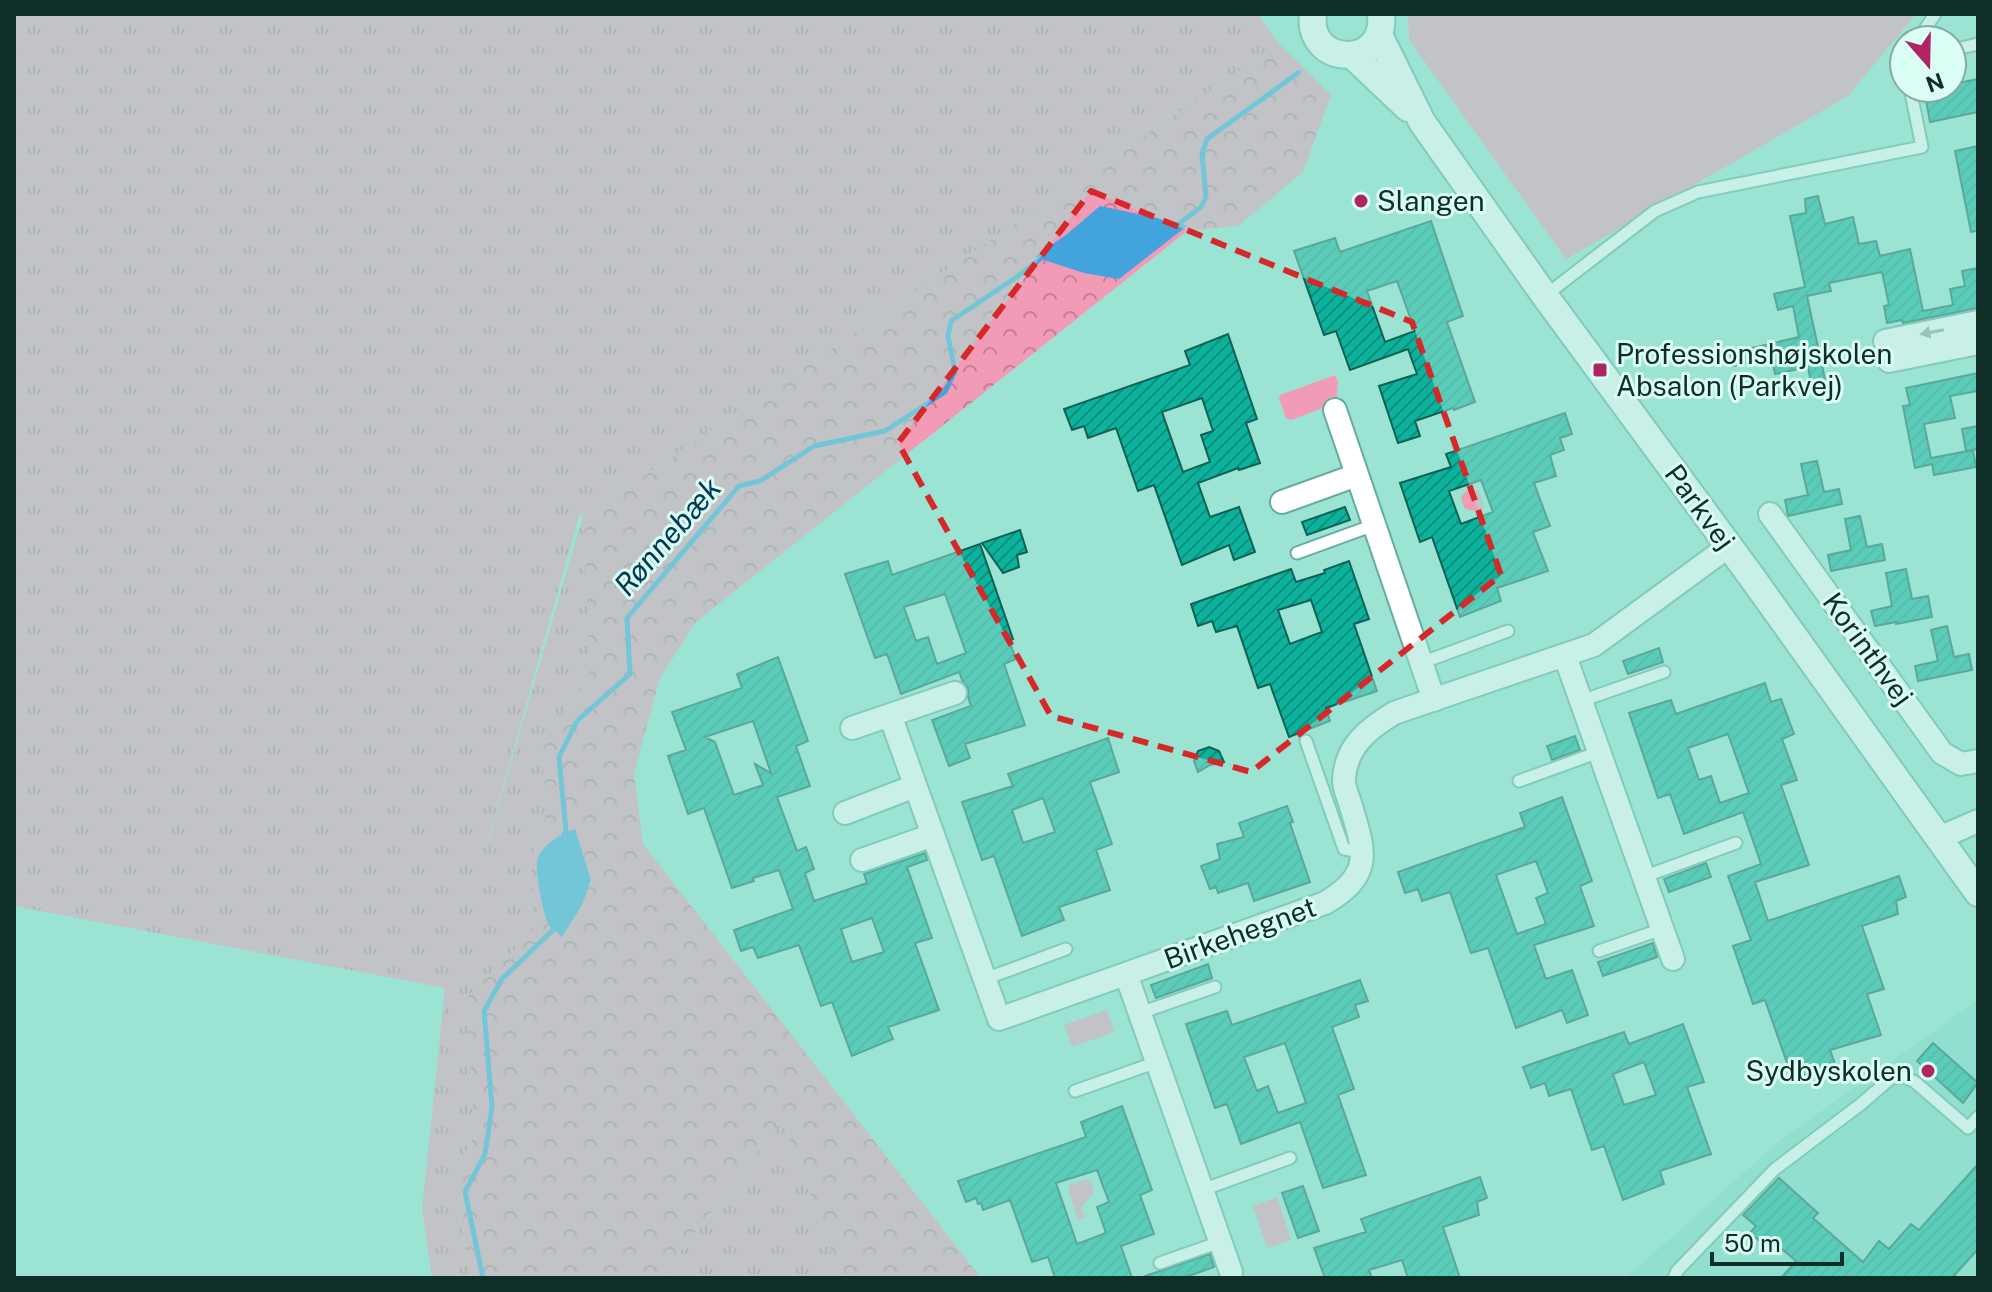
<svg xmlns="http://www.w3.org/2000/svg" width="1992" height="1292" font-family="'Public Sans',sans-serif">
<defs>
<pattern id="grass-tufts" width="24" height="20" patternUnits="userSpaceOnUse" patternTransform="scale(2)"><rect width="24" height="20" fill="#f19bb7"/><path d="M3 7l-1-3M5 7V3M7 7l1-3M15 17l-1-3M17 17v-4M19 17l1-3" fill="none" stroke="#c27f95"/></pattern>
<pattern id="forest-crowns" width="20" height="18" patternUnits="userSpaceOnUse" patternTransform="scale(2)"><rect width="20" height="18" fill="#f19bb7"/><path d="M2 6a3 3 0 1 1 6 0M12 15a3 3 0 1 1 6 0" fill="none" stroke="#c27f95"/></pattern>
<pattern id="building-hatch" width="6" height="6" patternUnits="userSpaceOnUse" patternTransform="scale(2)"><rect width="6" height="6" fill="#0cb29b"/><path d="M-1 1l2-2M0 6l6-6M5 7l2-2" fill="none" stroke="#0a917e"/></pattern>
</defs>
<rect width="100%" height="100%" fill="#9be4d4"/>
<path fill="#86dbc9" d="M1978,1000V1278H1626L1779,1141Z"/>
<path fill="url(#grass-tufts)" fill-rule="evenodd" d="M14,14H1258L1279,44L584,517L590,679L542,739L546,817L531,860L535,929L465,999L475,1135L452,1176L471,1278H432L422,1209L445,988L14,906ZM580,513L583,516L484,855V854Z
M783,1120L833,1256L851,1278H667L680,1252Z"/>
<path fill="url(#forest-crowns)" d="M1279,44L1331,95L1303,172L1238,226L1187,231L696,622L660,678L634,773L643,844L981,1278H851L833,1256L783,1120L680,1252L667,1278H471L452,1176L475,1135L465,999L535,929L531,860L546,817L542,739L590,679L584,517Z"/>
<path fill="#f19bb7" d="M1408,14H1916L1848,96L1566,259L1409,40Z
M1335,375L1338,382L1336,403L1291,420L1286,418L1279,398L1280,395Z
M1471,490L1479,491L1484,508L1477,511L1465,509L1461,498L1465,492Z
M1107,1010L1114,1032L1072,1047L1064,1025Z
M1087,1179L1093,1184V1194L1081,1208L1085,1217L1078,1220L1069,1192V1185Z
M1277,1197L1291,1240L1267,1248L1253,1206Z"/>
<path fill="#42a3dd" d="M1100,206L1176,222L1187,226L1119,279L1084,273L1035,257L1067,234Z
M575,829L591,880L582,905L562,937C558,933 551,928 548,923C543,913 535,872 537,861C541,845 561,834 575,829Z"/>
<g fill="none" stroke-linecap="round" stroke-linejoin="round">
<path stroke="#42a3dd" stroke-width="5" d="M1177,225L1201,207L1206,197L1202,154L1207,139L1298,73
M564,834L566,832L559,757L577,721L630,674L627,618L739,486L760,481L814,446L885,431L945,392L955,371L948,336L951,321L1018,276L1045,255
M483,1278L465,1192L485,1154L492,1107L484,1011L502,979L553,930L552,921"/>
</g>
<path fill="url(#building-hatch)" stroke="#0e6154" stroke-width="2" fill-rule="evenodd" d="M1978,79V112L1930,122L1924,90L1952,88V84Z
M1978,146V231L1971,232L1955,151Z
M1818,196L1825,224L1853,217L1859,244L1876,241L1880,256L1910,249L1923,311L1953,305L1950,289L1965,286L1962,271L1978,268V308L1903,323L1902,320L1887,323L1884,306L1889,305L1882,272L1829,283L1831,291L1807,296L1826,384L1812,387L1808,367L1775,374L1772,359L1733,366L1730,353L1799,337L1793,306L1778,310L1774,294L1805,287L1790,216L1806,213L1805,199Z
M1431,221L1463,316L1447,322L1475,402L1454,410L1453,408L1415,421L1420,436L1398,443L1379,386L1417,374L1408,349L1350,370L1336,331L1324,335L1294,251L1335,238L1340,252ZM1397,281L1415,331L1385,342L1367,291Z
M1228,334L1257,419L1246,423L1260,463L1239,470L1238,468L1198,483L1210,517L1239,507L1255,552L1234,560L1229,545L1182,565L1154,485L1138,491L1116,428L1088,438L1084,426L1072,430L1064,409L1190,365L1185,351ZM1202,398L1213,431L1201,435L1210,462L1183,472L1162,412Z
M1978,373V391L1950,396L1955,418L1924,424L1931,458L1973,450L1976,467L1934,475L1932,464L1915,468L1903,406L1910,405L1906,388Z
M1565,413L1572,434L1560,438L1564,450L1550,455L1556,476L1534,483L1550,526L1533,532L1548,571L1497,588L1501,601L1460,617L1432,537L1420,542L1400,483L1451,467L1446,454ZM1481,480L1493,512L1461,524L1449,491Z
M1978,426V449L1966,451L1962,429Z
M1817,461L1824,492L1839,489L1842,504L1788,516L1785,500L1808,495L1801,464Z
M1345,507L1350,520L1307,535L1302,522Z
M1860,516L1867,547L1882,544L1885,560L1831,571L1828,555L1851,550L1845,519Z
M1020,530L1027,552L1017,555L1019,567L1003,573L982,543Z
M980,544L1013,639L1009,641L1016,659L1004,664L1025,725L965,744L970,758L949,766L932,720L971,706L968,697V688L963,682L959,672L901,694L887,654L875,658L845,574L888,561L892,575ZM945,594L966,653L937,664L928,637L916,641L904,607Z
M1349,561L1369,619L1354,624L1377,691L1326,708L1330,721L1289,737L1270,684L1258,688L1237,626L1216,632L1212,621L1198,626L1191,604L1291,569L1296,582L1325,573L1324,570ZM1311,600L1322,632L1290,644L1278,610Z
M1906,569L1912,599L1928,596L1932,617L1896,624V622L1875,626L1871,611L1892,606L1886,573Z
M1947,626L1954,657L1969,654L1972,670L1918,681L1915,666L1938,661L1931,630Z
M1659,648L1663,662L1628,674L1623,661Z
M778,657L808,741L796,746L810,786L777,797L797,851L806,847L814,869L805,873L814,901L867,883L864,874L925,853L927,860L907,867L932,938L915,943L939,1010L888,1027L893,1039L852,1056L832,1002L821,1006L799,945L758,958L753,947L741,951L734,930L793,909L779,870L753,878L754,881L732,888L704,808L688,814L668,756L686,750L672,712L742,688L737,674ZM753,721L771,773L755,764L763,785L734,795L715,742L705,737ZM872,918L884,952L852,962L841,929Z
M1765,683L1771,702L1781,699L1794,734L1782,739L1797,780L1781,785L1809,865L1755,882L1768,921L1899,876L1906,897L1896,901L1898,914L1862,926L1884,989L1867,994L1881,1035L1830,1050L1835,1064L1793,1080L1765,1000L1753,1004L1733,946L1751,940L1728,876L1761,864L1743,812L1684,834L1670,794L1658,798L1629,713L1671,700L1676,714ZM1728,734L1749,793L1720,803L1711,776L1699,780L1688,748Z
M1575,736L1580,750L1552,760L1547,746Z
M1108,738L1119,772L1090,782L1112,844L1096,850L1110,890L1059,907L1064,920L1022,936L994,856L982,860L962,802L1013,786L1008,774ZM1043,798L1055,832L1023,843L1012,810Z
M1209,747L1219,751L1224,762L1210,765L1198,772L1194,761L1198,751Z
M1562,797L1592,881L1580,886L1594,926L1534,945L1546,979L1572,970L1588,1015L1567,1023L1562,1010L1516,1028L1488,948L1471,953L1450,892L1422,901L1418,889L1405,893L1398,872L1525,827L1520,813ZM1536,861L1548,893L1536,898L1546,924L1517,934L1496,875Z
M1287,806L1293,822L1290,823L1310,882L1254,901L1248,883L1218,893L1216,887L1210,889L1201,866L1220,859L1217,844L1244,837L1239,823Z
M1706,863L1711,877L1669,892L1664,879Z
M1653,943L1657,957L1603,976L1598,962Z
M1208,964L1212,978L1156,998L1151,985Z
M1360,980L1368,1001L1355,1005L1359,1017L1332,1027L1354,1089L1338,1095L1366,1175L1323,1188L1300,1122L1241,1144L1227,1104L1215,1108L1186,1024L1227,1011L1232,1025ZM1285,1043L1306,1103L1278,1113L1268,1086L1257,1091L1244,1057Z
M1683,1024L1704,1082L1687,1087L1711,1154L1660,1171L1664,1184L1623,1200L1604,1146L1592,1150L1571,1089L1549,1096L1545,1083L1531,1088L1523,1067L1624,1032L1629,1044ZM1644,1062L1656,1095L1624,1105L1613,1074Z
M1933,1043L1978,1083L1963,1103L1917,1061Z
M1122,1106L1152,1190L1140,1195L1154,1234L1121,1246L1132,1278H1055L1048,1257L1032,1262L1010,1200L983,1210L981,1203L978,1204L976,1198L966,1202L958,1181L1086,1137L1081,1122ZM1097,1170L1109,1202L1097,1207L1106,1233L1077,1244L1056,1183Z
M1978,1164V1249L1952,1278H1781L1796,1261L1768,1237L1762,1243L1750,1233L1756,1226L1743,1215L1779,1178L1818,1213L1813,1218L1863,1262L1879,1241L1889,1249L1911,1224L1919,1230Z
M1480,1177L1487,1198L1477,1202L1479,1215L1443,1227L1460,1278H1408L1402,1260L1369,1270L1372,1278H1325L1314,1248L1366,1232L1361,1219Z
M1303,1186L1319,1231L1298,1238L1282,1193Z
M1210,1254L1214,1267L1183,1278H1146L1145,1276Z"/>
<g fill="none" stroke-linecap="round" stroke-linejoin="round">
<defs>
<path id="service" d="M1918,40L1935,14
M1952,50L1978,44
M1546,295L1655,211L1698,192L1922,147L1910,88
M1297,553L1374,525
M1421,663L1508,631
M1581,701L1664,672
M1306,741L1344,849L1362,852
M1519,781L1599,752
M1643,877L1736,843
M1599,951L1662,929
M985,979L1066,949
M1140,1013L1215,987
M1075,1091L1157,1062
M1202,1190L1290,1158
M1160,1263L1220,1242
M1674,1278L1677,1271L1775,1169L1861,1104L1891,1078L1904,1077L1915,1082L1968,1128L1978,1117"/>
<path id="minor" d="M1885,341L1978,322
M1889,361L1978,343
M1335,410L1434,700
M1282,502L1357,475
M1770,514L1942,753L1961,764L1978,761
M1565,656L1673,959
M890,715L999,1019L1325,903C1375,874 1364,850 1350,803C1348,796 1343,786 1344,779C1346,746 1368,729 1394,713L1594,645L1729,546
M852,728L955,693
M845,813L915,786
M1939,838L1978,821
M862,860L933,835
M1126,974L1231,1272"/>
<path id="tertiary" d="M1313,14C1306,67 1387,70 1381,14
M1379,35L1422,122L1545,296L1751,576L1978,893
M1352,55L1408,108"/>
</defs>
<use href="#service" stroke="#65ad9e" stroke-width="15"/>
<use href="#minor" stroke="#65ad9e" stroke-width="26"/>
<use href="#tertiary" stroke="#65ad9e" stroke-width="30"/>
<use href="#service" stroke="#fff" stroke-width="11"/>
<use href="#minor" stroke="#fff" stroke-width="22"/>
<use href="#tertiary" stroke="#fff" stroke-width="26"/>
</g>
<defs><path id="oneway-solid" d="M-6-.8H1V-3.2L6.5 0L1 3.2V.8H-6Z" transform="scale(2)"/></defs>
<use fill="#93a19e" href="#oneway-solid" transform="translate(1932 332) rotate(169)"/>
<path d="M0 0H1992V1292H0ZM1091,191L1412,322L1501,575L1251,772L1051,716L898,443Z" fill="#9be4d4" fill-opacity=".55" fill-rule="evenodd"/>
<path fill="none" stroke="#d62828" stroke-width="6" stroke-dasharray="16 10" stroke-linejoin="round" d="M1091,191L1412,322L1501,575L1251,772L1051,716L898,443Z"/>
<g fill="#af2564" stroke="#dafdf4" stroke-width="3">
<circle cx="1361" cy="201" r="8"/>
<rect x="1592" y="362" width="16" height="16" rx="4"/>
<circle cx="1928" cy="1071" r="8"/>
</g>
<g text-anchor="middle" stroke-width="6" stroke-linejoin="round" paint-order="stroke">
<g font-size="28" fill="#0f2e28" stroke="#dafdf4" text-anchor="start">
<text x="1377" y="211">Slangen</text>
<text x="1616" y="364">Professionshøjskolen<tspan x="1616" dy="32">Absalon (Parkvej)</tspan></text>
<text x="1912" y="1081" text-anchor="end">Sydbyskolen</text>
</g>
<g font-size="28" fill="#0f2e28" stroke="#dafdf4">
<text transform="translate(1700 507) rotate(54)" y="10">Parkvej</text>
<text transform="translate(1868 649) rotate(54)" y="10">Korinthvej</text>
<text transform="translate(1240 933) rotate(-20)" y="10">Birkehegnet</text>
</g>
<g font-size="30" font-style="italic" fill="#003855" stroke="#dafdf4">
<text transform="translate(668 537) rotate(-49)" y="10">Rønnebæk</text>
</g>
</g>
<rect width="1992" height="1292" fill="none" stroke="#0f2e28" stroke-width="32"/>
<g transform="translate(1928 64) rotate(160)"><circle r="38" fill="#dafdf4" stroke="#89aaa2" stroke-width="2"/>
<path d="M0-6L14 30L0 20L-14 30Z" fill="#af2564"/>
<text y="-12" font-size="22" font-weight="bold" text-anchor="middle" fill="#0f2e28">N</text>
</g>
<path d="M1712 1252v12h130v-12" fill="none" stroke="#0f2e28" stroke-width="4"/>
<text x="1724" y="1252" font-size="24" fill="#0f2e28" stroke="#dafdf4" stroke-width="6" paint-order="stroke">50 m</text>
</svg>
